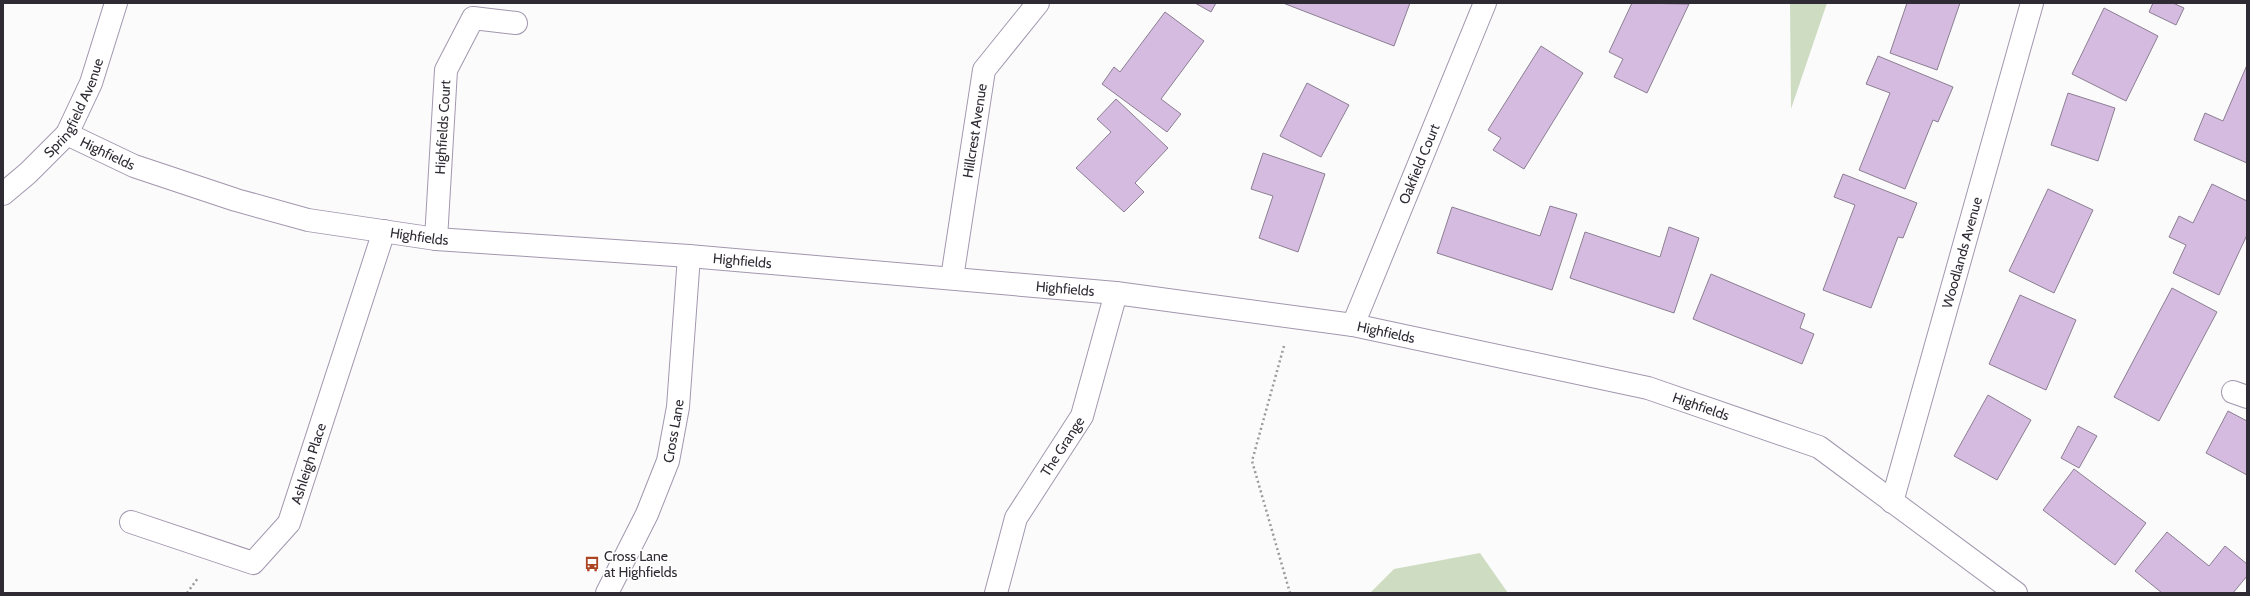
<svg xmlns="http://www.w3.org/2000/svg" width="2250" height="596" font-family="Cabin,sans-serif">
<rect width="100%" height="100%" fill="#fbfbfb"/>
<path fill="#ceddc2" d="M1790,3H1827L1791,109Z
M1480,553L1508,593H1370L1394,569Z"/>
<path fill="#d4bbdf" stroke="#8c7e93" d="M1195,3H1216L1211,12Z
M1283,3H1410L1394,46Z
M1632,3L1689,4L1647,93L1614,77L1623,59L1609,52Z
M1907,3H1960L1937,70L1890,53Z
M2153,3H2173L2184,8L2176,25L2149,12Z
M2104,8L2158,36L2126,101L2072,74Z
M1165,12L1204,41L1161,99L1181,114L1167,132L1102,84L1114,67L1120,72Z
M1541,46L1583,73L1524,169L1493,150L1501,138L1488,130Z
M1878,56L1953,87L1938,122L1933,120L1905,189L1859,170L1890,93L1866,84Z
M2247,65V163L2194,140L2205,113L2223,121Z
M1307,83L1349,105L1321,157L1280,136Z
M2068,93L2115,108L2098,161L2051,145Z
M1116,99L1168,148L1135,183L1144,192L1124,212L1076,168L1111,132L1097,119Z
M1263,153L1325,174L1298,252L1259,238L1273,196L1251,189Z
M1843,174L1917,203L1903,238L1898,237L1871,308L1823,290L1855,205L1834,197Z
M2212,184L2247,201V235L2219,295L2173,273L2186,245L2169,237L2179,216L2193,223Z
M2048,189L2093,210L2054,293L2009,271Z
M1550,206L1577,214L1552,290L1437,253L1452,207L1540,236Z
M1669,227L1699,238L1674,313L1570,278L1585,232L1660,257Z
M1711,274L1805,314L1800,328L1814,334L1802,364L1693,319Z
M2172,288L2217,312L2159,421L2114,397Z
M2020,295L2076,320L2046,390L1989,364Z
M1988,395L2031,420L1997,480L1954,456Z
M2228,411L2247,421V475L2206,453Z
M2078,426L2097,436L2079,468L2061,458Z
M2074,469L2146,523L2115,565L2043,510Z
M2167,532L2209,566L2225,546L2247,564V576L2233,593H2162L2135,571Z"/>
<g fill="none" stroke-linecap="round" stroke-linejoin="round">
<defs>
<g id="minor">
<path id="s1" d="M67,134L134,166L236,200L308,220L436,239L689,256L1116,293L1353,325L1648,388L1819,447L2016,593"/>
<path id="s2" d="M3,194L28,173L67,134L91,83L116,3"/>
<path id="s3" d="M436,239L446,70L473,18L516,23"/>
<path id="s4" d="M952,278L984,70L1038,3"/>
<path id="s5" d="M1353,325L1485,3"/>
<path d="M2233,392L2247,397"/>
<path id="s6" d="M1892,502L2032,3"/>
<path id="s7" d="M131,522L253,563L289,523L384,231"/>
<path id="s8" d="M607,593L647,514L668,461L678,407L689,256"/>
<path id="s9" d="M996,593L1016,518L1082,416L1116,293"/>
</g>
</defs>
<use href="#minor" stroke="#a197ae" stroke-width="24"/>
<path stroke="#9b999d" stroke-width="2.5" stroke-dasharray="2 3" stroke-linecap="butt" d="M1284,346L1252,461L1290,593
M187,593L198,578"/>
<use href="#minor" stroke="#fff" stroke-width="22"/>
</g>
<defs>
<symbol id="bus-bare" viewBox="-9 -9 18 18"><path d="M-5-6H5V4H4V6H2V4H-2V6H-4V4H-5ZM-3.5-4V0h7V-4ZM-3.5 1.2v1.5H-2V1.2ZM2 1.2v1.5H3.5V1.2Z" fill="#ab4420" stroke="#fff" stroke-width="2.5" paint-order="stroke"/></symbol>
</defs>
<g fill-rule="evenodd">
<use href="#bus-bare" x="581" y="553" width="22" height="22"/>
</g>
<g text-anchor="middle" stroke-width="3.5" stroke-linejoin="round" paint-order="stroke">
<g font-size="14" fill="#2f2b34" stroke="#fff">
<text dy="5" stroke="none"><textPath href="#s2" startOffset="114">Springfield Avenue</textPath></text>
<text dy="5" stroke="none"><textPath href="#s3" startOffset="112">Highfields Court</textPath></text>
<text dy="5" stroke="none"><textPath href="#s4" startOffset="149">Hillcrest Avenue</textPath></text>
<text dy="5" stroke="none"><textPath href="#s1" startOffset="45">Highfields</textPath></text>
<text dy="5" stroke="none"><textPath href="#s5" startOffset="174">Oakfield Court</textPath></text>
<text dy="5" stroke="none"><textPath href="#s1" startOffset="369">Highfields</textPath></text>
<text dy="5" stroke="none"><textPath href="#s6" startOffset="259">Woodlands Avenue</textPath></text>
<text dy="5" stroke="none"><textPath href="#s1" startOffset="693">Highfields</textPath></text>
<text dy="5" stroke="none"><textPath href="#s1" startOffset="1017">Highfields</textPath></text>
<text dy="5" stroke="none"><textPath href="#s1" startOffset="1341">Highfields</textPath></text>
<text dy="5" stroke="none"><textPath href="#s1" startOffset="1665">Highfields</textPath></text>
<text dy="5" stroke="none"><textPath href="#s8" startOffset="176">Cross Lane</textPath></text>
<text dy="5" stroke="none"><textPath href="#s9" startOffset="163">The Grange</textPath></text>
<text dy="5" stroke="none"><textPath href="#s7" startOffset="245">Ashleigh Place</textPath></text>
</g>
<g font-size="14" fill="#2f2b34" stroke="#fff" text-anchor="start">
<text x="604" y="561">Cross Lane<tspan x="604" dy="16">at Highfields</tspan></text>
</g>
</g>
<rect width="2250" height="596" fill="none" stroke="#2f2b34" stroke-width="8"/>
</svg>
